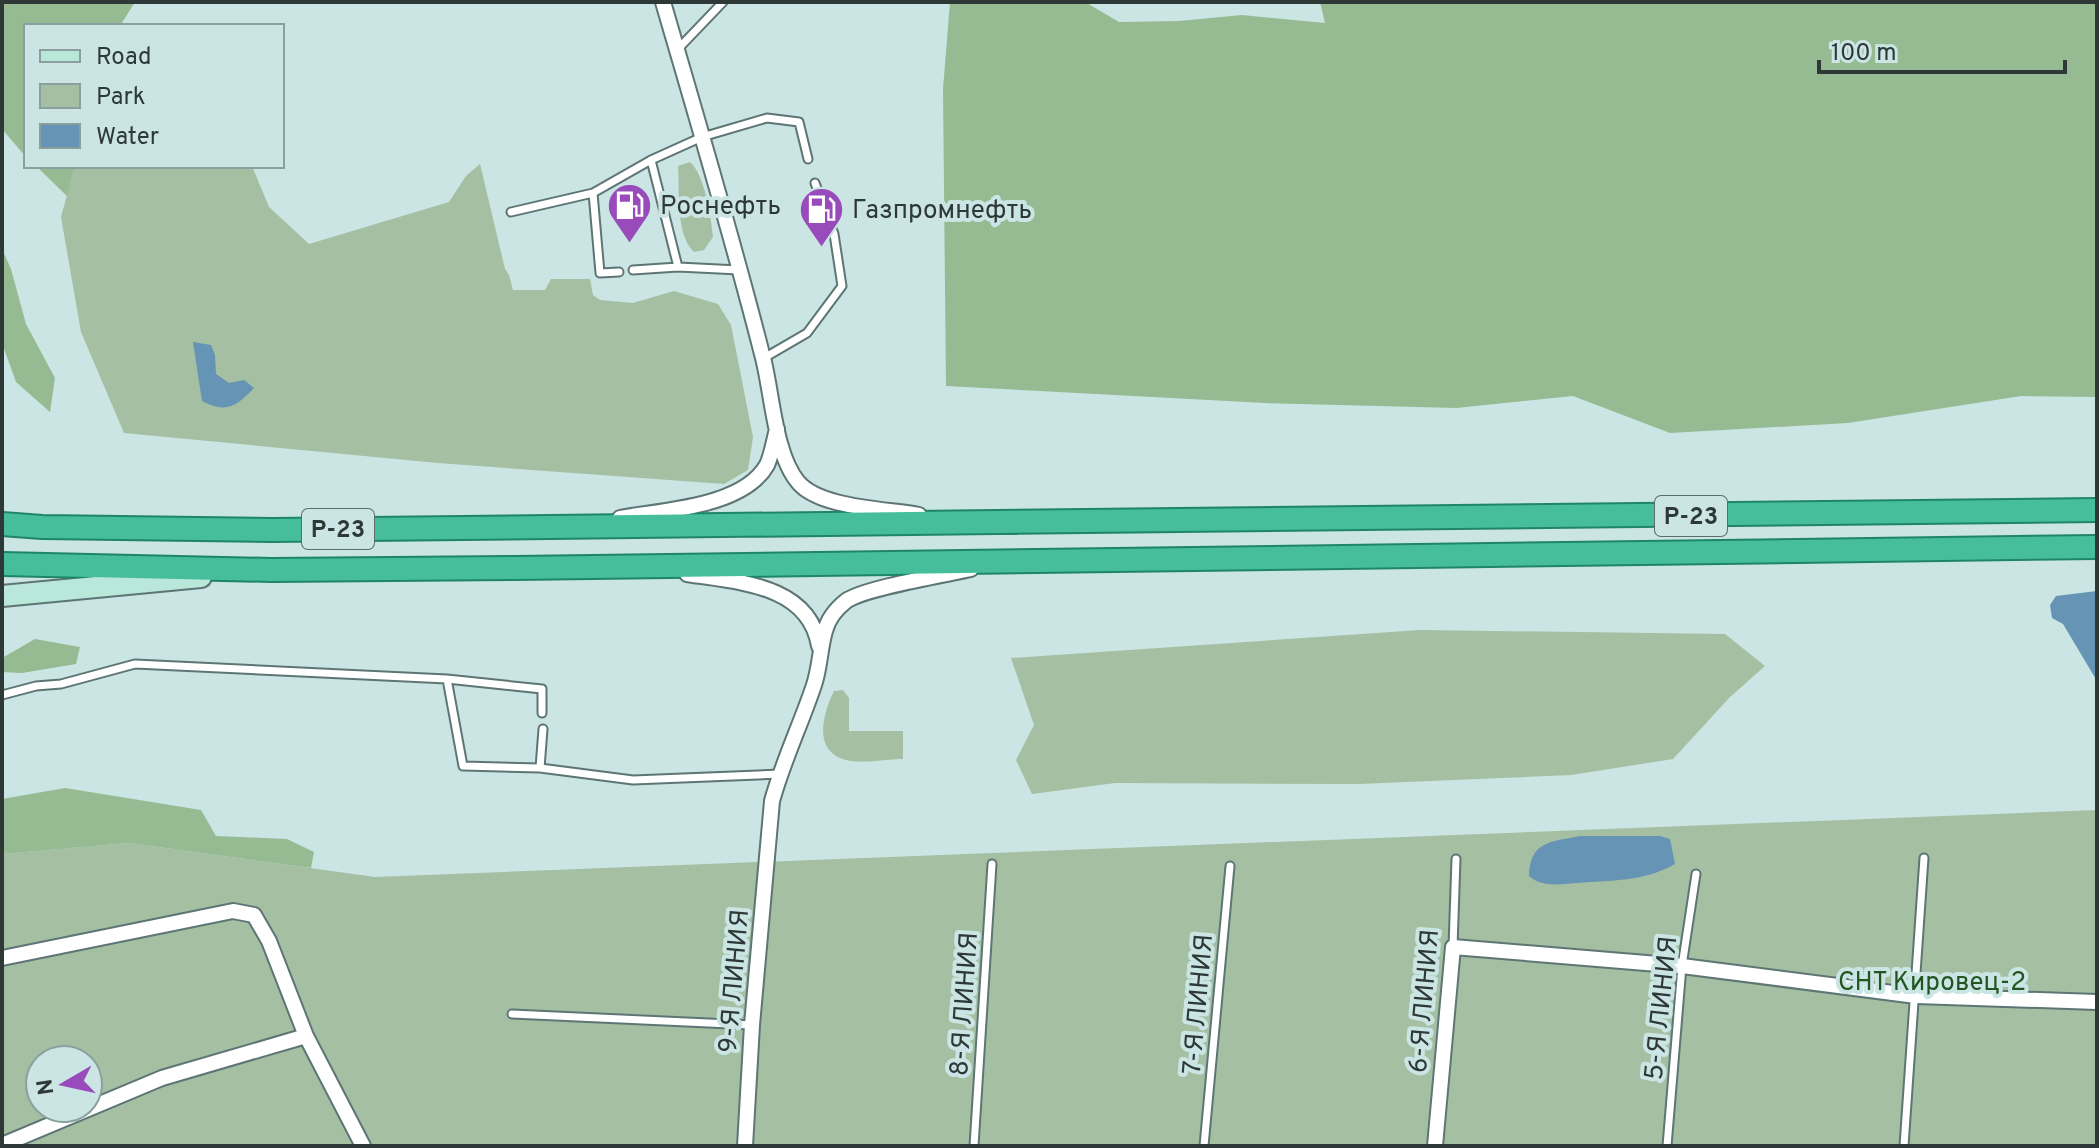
<svg xmlns="http://www.w3.org/2000/svg" width="2099" height="1148" font-family="Overpass,sans-serif">
<rect width="100%" height="100%" fill="#cae5e3"/>
<path fill="#a4bfa2" fill-rule="evenodd" d="M690,162C705,175 711,218 713,237L704,250L694,252C675,234 680,191 678,166Z
M480,164L505,269L509,275L513,290H545L551,279H590L593,295L600,300L633,303L674,291L718,304L731,325L753,437L748,470L724,484L438,463L124,433L81,332L61,217L75,166H252L269,207L309,244L449,202L466,176Z
M1420,630L1725,634L1765,666L1730,697L1673,759L1571,775L1359,784L1115,783L1032,794L1016,760L1034,725L1011,658Z
M843,690L849,698V731H903V759C886,759 863,764 846,760C812,751 823,714 834,691Z
M2097,810V1146H2V854L129,843L375,877ZM40,1060H88V1108H40Z"/>
<path fill="#96bb93" d="M2,2H135L120,26H26V157L2,129Z
M950,2H1085L1119,22L1179,21L1242,15L1325,23L1320,2H2097V397L2021,396L1848,423L1670,433L1573,396L1456,408L1265,403L946,386L943,89Z
M36,166H75L67,196Z
M2,249L11,269L26,324L55,378L50,412L16,382L2,343Z
M35,639L80,647L76,664L22,673L2,672V658Z
M65,788L201,810L216,836L287,839L314,852L311,868L129,843L2,854V799Z"/>
<path fill="#6694b5" d="M193,342L211,345L215,355L216,374L229,383L244,380L254,388C237,406 226,414 202,401Z
M2097,591V681L2063,624L2052,618L2050,605L2056,596Z
M1580,836H1660L1670,839L1675,864C1643,882 1612,880 1577,883C1560,884 1543,888 1529,876C1530,841 1550,842 1580,836Z"/>
<g fill="none" stroke-linecap="round" stroke-linejoin="round">
<defs>
<path id="service" d="M678,49L723,2
M651,160L678,267
M511,212L593,193
M633,270L678,267L739,270
M619,272L600,273L593,193L651,160L702,137L767,118L799,122L808,159
M764,358L807,333L842,286L834,234L815,183
M447,679L463,766L540,768L633,780L780,774
M2,695L36,686L61,684L135,664L447,679L542,689V713
M540,768L543,729
M1453,947L1456,859
M512,1014L752,1025
M974,1146L992,864
M1204,1146L1230,866
M1667,1146L1682,966L1696,874
M1904,1146L1924,858"/>
<path id="minor" d="M663,2C697,119 732,236 762,354C772,389 774,454 798,482C819,508 886,509 919,515
M620,518C664,510 743,507 767,465C772,454 774,440 777,429
M687,574C737,582 809,584 819,646
M2,958L233,911L254,915L269,941L306,1036
M2,1145L162,1078L306,1036L363,1146
M745,1146L752,1025L772,801C783,761 801,724 814,685C820,667 820,648 825,631C828,619 836,609 846,601C864,588 944,575 971,569
M1435,1146L1453,947L1682,966L1916,996L2097,1002"/>
<path id="secondary" d="M2,596L201,577"/>
<path id="trunk" d="M2,524L42,527L272,530L2097,510
M2,564L271,570L516,568L2097,547"/>
</defs>
<use href="#service" stroke="#5d7574" stroke-width="11"/>
<use href="#minor" stroke="#5d7574" stroke-width="18"/>
<use href="#secondary" stroke="#5d7574" stroke-width="24"/>
<use href="#trunk" stroke="#1f8568" stroke-width="26"/>
<use href="#service" stroke="#fff" stroke-width="7"/>
<use href="#minor" stroke="#fff" stroke-width="14"/>
<use href="#secondary" stroke="#b9e7da" stroke-width="20"/>
<use href="#trunk" stroke="#46be9c" stroke-width="22"/>
</g>
<defs>
<symbol id="fuel-pin" viewBox="-11 -11 22 30"><path d="M0 17L-7.5 6A9.5 9.5 0 1 1 7.5 6Z" fill="#994abb" stroke="#cae5e3"/><path d="M-5.5-6h7V0h2V4h1.3V-2.5L3-4.5l.8-.8L6-3V5H2.5V1h-1V6h-7ZM-4.2-4.7v3.2H.2V-4.7Z" fill="#fff"/></symbol>
</defs>
<g fill-rule="evenodd">
<use href="#fuel-pin" x="604" y="180" width="51" height="69"/>
<use href="#fuel-pin" x="796" y="184" width="51" height="69"/>
</g>
<g text-anchor="middle" stroke-width="8" stroke-linejoin="round" paint-order="stroke">
<g fill="#cae5e3" stroke="#5c6c6b" stroke-width="2">
<rect x="1655" y="496" width="72" height="40" rx="6"/>
<rect x="302" y="509" width="72" height="40" rx="6"/>
</g>
<g font-size="24" font-weight="bold" fill="#2d3837">
<text x="1691" y="524">Р-23</text>
<text x="338" y="537">Р-23</text>
</g>
<g font-size="26" fill="#2d3837" stroke="#cae5e3" text-anchor="start">
<text x="660" y="214">Роснефть</text>
<text x="852" y="218">Газпромнефть</text>
</g>
<g font-size="26" fill="#2d3837" stroke="#cae5e3">
<text transform="translate(733 981) rotate(-85)" y="9">9-Я ЛИНИЯ</text>
<text transform="translate(1423 1001) rotate(-85)" y="9">6-Я ЛИНИЯ</text>
<text transform="translate(963 1004) rotate(-86)" y="9">8-Я ЛИНИЯ</text>
<text transform="translate(1197 1004) rotate(-85)" y="9">7-Я ЛИНИЯ</text>
<text transform="translate(1660 1008) rotate(-84)" y="9">5-Я ЛИНИЯ</text>
</g>
<g font-size="26" fill="#22551f" stroke="#cae5e3">
<text x="1932" y="990">СНТ Кировец-2</text>
</g>
</g>
<rect width="2099" height="1148" fill="none" stroke="#2d3837" stroke-width="8"/>
<rect x="24" y="24" width="260" height="144" fill="#cae5e3" stroke="#8ba09e" stroke-width="2"/>
<rect x="40" y="50" width="40" height="12" fill="#b9e7da" stroke="#8ba09e" stroke-width="2"/>
<text x="96" y="64" font-size="24" fill="#2d3837">Road</text>
<rect x="40" y="84" width="40" height="24" fill="#a4bfa2" stroke="#8ba09e" stroke-width="2"/>
<text x="96" y="104" font-size="24" fill="#2d3837">Park</text>
<rect x="40" y="124" width="40" height="24" fill="#6694b5" stroke="#8ba09e" stroke-width="2"/>
<text x="96" y="144" font-size="24" fill="#2d3837">Water</text>
<g transform="translate(64 1084) rotate(261)"><circle r="38" fill="#cae5e3" stroke="#8ba09e" stroke-width="2"/>
<path d="M0-6L14 30L0 20L-14 30Z" fill="#994abb"/>
<text y="-12" font-size="22" font-weight="bold" text-anchor="middle" fill="#2d3837">N</text>
</g>
<path d="M1819 60v12h246v-12" fill="none" stroke="#2d3837" stroke-width="4"/>
<text x="1831" y="60" font-size="24" fill="#2d3837" stroke="#cae5e3" stroke-width="6" paint-order="stroke">100 m</text>
</svg>
